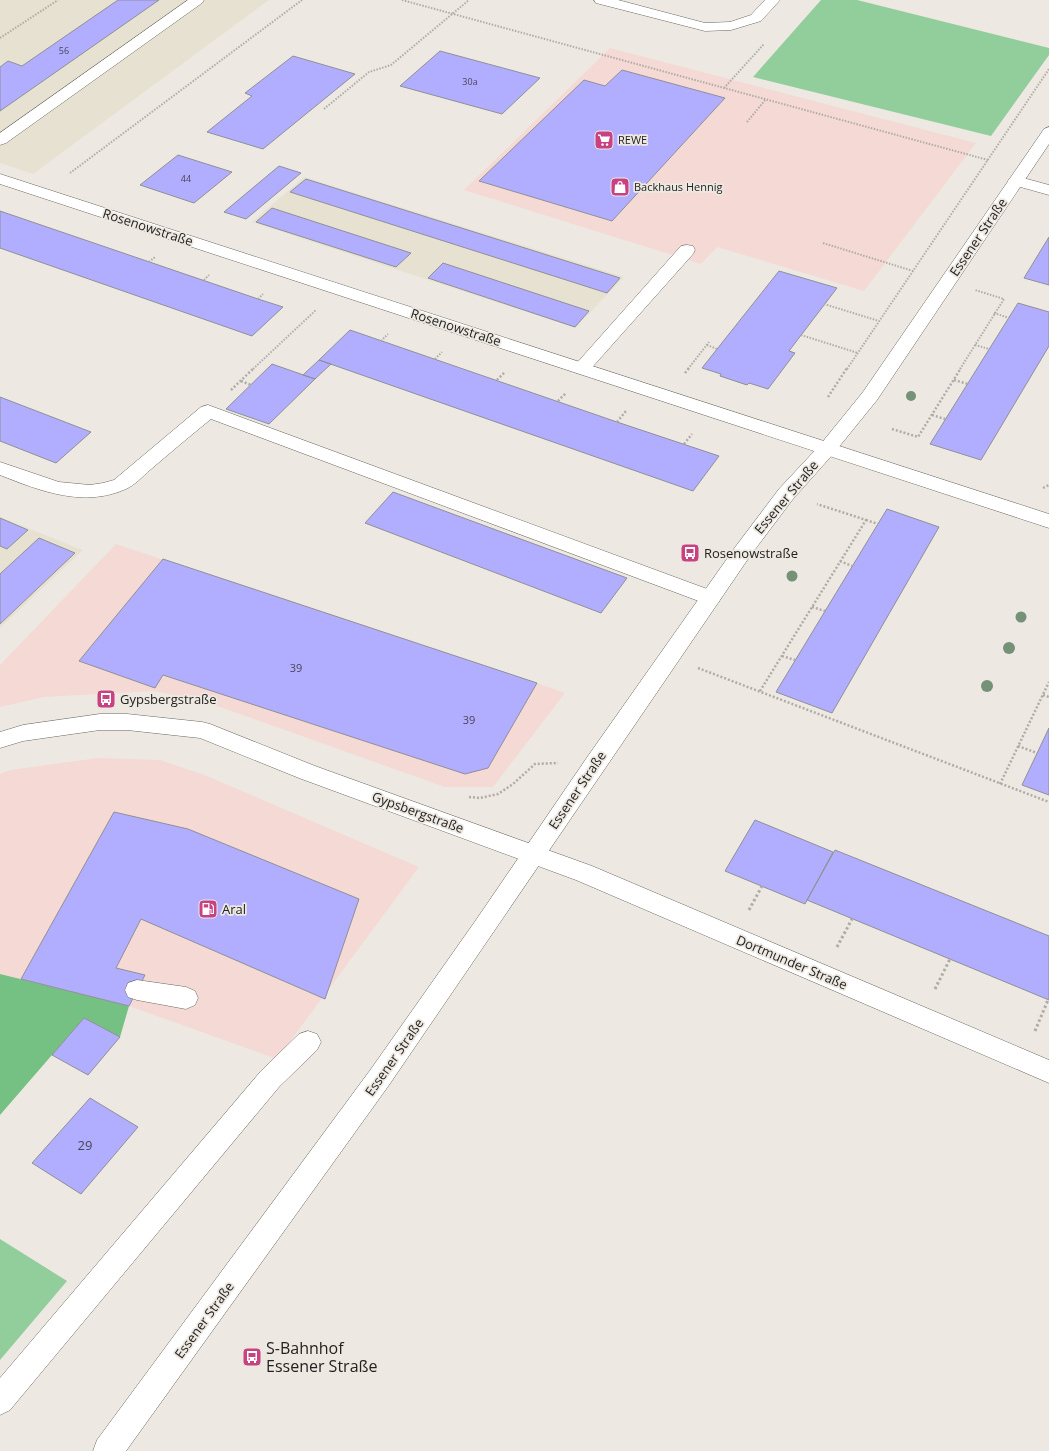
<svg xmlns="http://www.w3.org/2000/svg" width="1049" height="1451" font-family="'Open Sans',sans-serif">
<rect width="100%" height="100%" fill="#ede9e2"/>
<path fill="#f4d9d5" d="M610,48L976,143L864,291L717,247L701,264L464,190Z
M116,544L545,686L565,693L493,787H445L203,701L154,691L44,697L0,707V665Z
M98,758L160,760L207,776L419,867L277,1059L129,1006L0,975V774L10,770Z"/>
<path fill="#e7e1d2" d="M0,0H269L33,174L0,163Z
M304,177L624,277L575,328L252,222Z
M0,517L83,550L0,628Z"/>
<path fill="#92cd9c" d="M821,0H857L1049,48V55L991,136L753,77Z
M0,1239L67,1281L0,1360Z"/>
<path fill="#75c083" d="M0,974L129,1006L120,1037L84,1018L0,1115Z"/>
<path fill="#b2aeff" stroke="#8f8f96" d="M118,0H159L0,111V67L8,61L22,66Z
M440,51L540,78L502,114L400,86Z
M293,56L355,74L263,149L207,132L252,96L245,93Z
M622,70L725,98L612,221L479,181L584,80L605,86Z
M178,155L232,172L194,203L140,185Z
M279,166L301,173L246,219L224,212Z
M306,179L620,278L607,293L290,192Z
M272,208L411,253L396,267L256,222Z
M0,211L258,299L283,307L252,336L0,248Z
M1049,237V285L1024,278Z
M443,263L589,311L575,327L428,278Z
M779,271L837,288L789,351L795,353L768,389L749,383L747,385L720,376L721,374L702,368Z
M1018,303L1049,312V346L981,460L930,444Z
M350,330L617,422L719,456L693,491L319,360Z
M319,360L331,364L315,379L303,375Z
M272,364L315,379L269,424L226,409Z
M0,397L91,432L56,463L0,441Z
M393,492L507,534L627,578L601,613L365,523Z
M887,509L939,527L832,713L776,692Z
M0,518L28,530L7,549L0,546Z
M39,538L75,553L0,624V574Z
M163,559L537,683L488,768L465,774L163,675L155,688L79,661Z
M1049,728V795L1022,785Z
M114,812L188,829L359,899L325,999L141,919L116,968L145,975L129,1006L21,979Z
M755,820L833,852L805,904L725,871Z
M835,850L1049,936V1000L807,900Z
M84,1018L120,1037L88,1075L52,1055Z
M90,1098L138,1127L81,1194L32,1163Z"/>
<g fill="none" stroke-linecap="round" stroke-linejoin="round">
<defs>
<path id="lane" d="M188,0H204L202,3L6,143L0,145V133Z
M687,245L693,246L695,250L693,254L588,372L582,374L576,372L573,368L576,364L681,246Z
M208,405L718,593L721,598L718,603L711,605L704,603L211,419C190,436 170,453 150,470C143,476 135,485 126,489C84,508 40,491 0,475V462L59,482L90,485L103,483L114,480L201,407Z
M137,980L186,987L195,991L198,998L195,1005L186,1009L137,1000L128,997L125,990L128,983Z
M308,1031L317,1034L321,1042L317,1050L279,1087L10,1410L0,1415V1378L261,1071L299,1034Z"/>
<path id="street" d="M594,0H618L705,23L730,22L751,15L765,0H780L761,21L731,30L705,31L596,3Z
M0,174L1049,514V528L0,184Z
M1016,176L1049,185V195L1010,184L1008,181L1010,178Z
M100,714H127L202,722L210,724L315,766L592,866L1049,1060V1083L576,880L299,778L200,738L127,730H100L23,741L0,748V732L23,725Z"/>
<path id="secondary" d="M1049,127V144L877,400L834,453L793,499L750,556L389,1085L126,1451H93L97,1440L371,1069L476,920L588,756L736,546L779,489L820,445L863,392L1044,129Z"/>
</defs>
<use href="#lane" stroke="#6b6862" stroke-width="1"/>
<use href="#street" stroke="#6b6862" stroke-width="1"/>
<use href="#secondary" stroke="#6b6862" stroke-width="1"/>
<path stroke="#afaca6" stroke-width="2" stroke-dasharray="1.5 1.5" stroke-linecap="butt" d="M402,0L988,160
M0,38L58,0
M724,88L764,44
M324,109L369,72L391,65L469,0
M747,122L766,99
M70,173L302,0
M823,243L913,271
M149,262L155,257
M204,280L209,275
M258,299L263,294
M824,304L879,321
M994,313L1009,318
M801,335L858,353
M381,341L388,334
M707,345L717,349
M975,345L989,349
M435,359L442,352
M253,369L316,310
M688,369L709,342
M847,369L1049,69
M960,369L1004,299L975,290"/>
<path stroke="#afaca6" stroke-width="2.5" stroke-dasharray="2 2" stroke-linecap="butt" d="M685,373L689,368
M497,380L505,372
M954,380L968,384
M241,381L251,385
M231,390L254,368
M828,397L847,368
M558,401L566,393
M932,415L945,419
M617,422L626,411
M892,429L918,437L961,368
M684,444L692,434
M1043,488L1049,485
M866,520L878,524
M840,561L852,566
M812,607L825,611
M782,656L795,660
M698,668L1049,802
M760,691L866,520L817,504
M1043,695L1049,697
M1018,746L1037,753
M1000,784L1049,682
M469,797L480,798L498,794L513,784L535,764L558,763"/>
<path stroke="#afaca6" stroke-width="3" stroke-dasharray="2.5 2.5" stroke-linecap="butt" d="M749,910L762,886
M837,947L852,919
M935,989L950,959
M1035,1031L1048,1000"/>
<use href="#lane" fill="#fff" fill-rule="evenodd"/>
<use href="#street" fill="#fff" fill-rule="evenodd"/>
<use href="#secondary" fill="#fff" fill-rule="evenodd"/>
</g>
<g fill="#759178">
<circle cx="911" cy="396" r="5"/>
<circle cx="792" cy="576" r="5.5"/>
<circle cx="1021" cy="617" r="5.5"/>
<circle cx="1009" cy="648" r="6"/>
<circle cx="987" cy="686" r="6"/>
</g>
<defs>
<symbol id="supermarket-square" viewBox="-11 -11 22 22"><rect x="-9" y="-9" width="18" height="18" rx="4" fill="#c84181" stroke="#ede9e2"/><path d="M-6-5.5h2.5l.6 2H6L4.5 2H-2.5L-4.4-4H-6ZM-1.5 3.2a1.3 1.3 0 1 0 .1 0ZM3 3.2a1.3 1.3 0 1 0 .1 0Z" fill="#fff"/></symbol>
<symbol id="shop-square" viewBox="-11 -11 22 22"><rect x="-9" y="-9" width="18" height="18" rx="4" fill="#c84181" stroke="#ede9e2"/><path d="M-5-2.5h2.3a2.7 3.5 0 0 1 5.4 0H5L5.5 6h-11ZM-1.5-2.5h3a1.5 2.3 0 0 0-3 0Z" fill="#fff"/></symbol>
<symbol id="bus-square" viewBox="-11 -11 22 22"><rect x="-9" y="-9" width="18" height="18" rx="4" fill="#c84181" stroke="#ede9e2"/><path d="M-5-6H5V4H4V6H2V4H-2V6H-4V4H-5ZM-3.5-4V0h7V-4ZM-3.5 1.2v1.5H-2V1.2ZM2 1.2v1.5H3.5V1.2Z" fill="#fff"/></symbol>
<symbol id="fuel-square" viewBox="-11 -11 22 22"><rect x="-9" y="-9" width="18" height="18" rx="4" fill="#c84181" stroke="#ede9e2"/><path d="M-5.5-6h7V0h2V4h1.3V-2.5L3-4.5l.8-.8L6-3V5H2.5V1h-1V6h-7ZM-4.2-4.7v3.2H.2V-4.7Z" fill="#fff"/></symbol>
</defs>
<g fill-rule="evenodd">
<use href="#supermarket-square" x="593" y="129" width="22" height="22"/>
<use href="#shop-square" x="609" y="176" width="22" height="22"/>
<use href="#bus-square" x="679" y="542" width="22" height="22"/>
<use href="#bus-square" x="95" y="688" width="22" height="22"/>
<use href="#fuel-square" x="197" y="898" width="22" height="22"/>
<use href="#bus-square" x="241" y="1346" width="22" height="22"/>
</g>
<g text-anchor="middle" stroke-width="3.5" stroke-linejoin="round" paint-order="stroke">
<g font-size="9" fill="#484558">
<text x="64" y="54">56</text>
<text x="470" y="85">30a</text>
<text x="186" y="182">44</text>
</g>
<g font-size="11" fill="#242220" stroke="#ede9e2" text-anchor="start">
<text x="618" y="144">REWE</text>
<text x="634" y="191">Backhaus Hennig</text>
</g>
<g font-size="11" fill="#484558">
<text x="296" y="672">39</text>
<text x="469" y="724">39</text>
</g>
<g font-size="13" fill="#242220" stroke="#ede9e2">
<text transform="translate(148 227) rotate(18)" y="5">Rosenowstraße</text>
<text transform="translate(978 237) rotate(-56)" y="5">Essener Straße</text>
<text transform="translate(456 327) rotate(18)" y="5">Rosenowstraße</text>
<text transform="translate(786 497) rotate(-50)" y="5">Essener Straße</text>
<text transform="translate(577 790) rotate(-56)" y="5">Essener Straße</text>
<text transform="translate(418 812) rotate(20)" y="5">Gypsbergstraße</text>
<text transform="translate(792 962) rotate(23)" y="5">Dortmunder Straße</text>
<text transform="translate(394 1057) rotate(-55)" y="5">Essener Straße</text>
<text transform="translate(204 1320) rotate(-54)" y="5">Essener Straße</text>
</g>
<g font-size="13" fill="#242220" stroke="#ede9e2" text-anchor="start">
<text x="704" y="558">Rosenowstraße</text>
<text x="120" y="704">Gypsbergstraße</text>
<text x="222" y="914">Aral</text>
</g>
<g font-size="13" fill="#484558">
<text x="85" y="1150">29</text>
</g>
<g font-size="16" fill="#242220" stroke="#ede9e2" text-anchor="start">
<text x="266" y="1354">S-Bahnhof<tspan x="266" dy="18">Essener Straße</tspan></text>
</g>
</g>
</svg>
